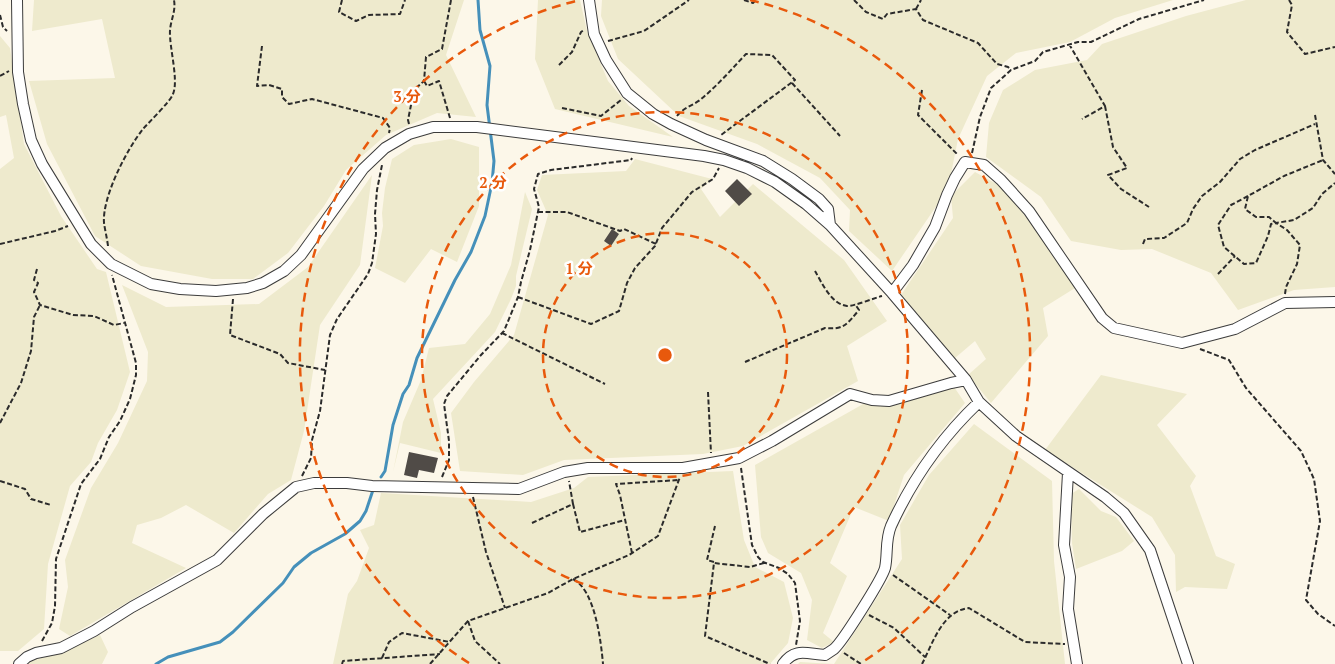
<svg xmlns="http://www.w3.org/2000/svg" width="1335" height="664" font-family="'PT Serif','Noto Sans JP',serif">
<rect width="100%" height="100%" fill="#fcf7e9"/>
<path fill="#eeeacd" d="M34,0H464L446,55L476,117L437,113L386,135L346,170L324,206L288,253L253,279H212L141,266L95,236L47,144L29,81L115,78L102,19L32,31Z
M538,0H580L587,31L608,81L629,106L673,137L555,109L535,59Z
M602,0H1173L1115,18L1070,42L1016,53L987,76L958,139L948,189L892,271L849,231L850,210L820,178L757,144L679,116L618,59L601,16Z
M1246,0H1335V287L1294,290L1238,310L1211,273L1152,249L1121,250L1071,241L1041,197L986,157L989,123L1003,90L1035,70L1087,60L1102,44L1186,16Z
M0,36L10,48L24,144L61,216L97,269L106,272L130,372L117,410L98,443L91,462L70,486L48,564L44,629L18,651H0V169L14,158L6,115L0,117Z
M451,139L479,147V206L457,262L431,249L405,283L375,268L383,226L382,213L385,188L392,159L414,145Z
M635,159L712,179L701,189L720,217L753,184L844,260L887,321L847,346L858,381L743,446L703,454L564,460L523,475L460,471L451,413L474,382L514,335L548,215L537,190L542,175L626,171Z
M975,172L1002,187L1037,231L1075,288L1043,308L1048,336L991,403L968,375L986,359L975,341L955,358L901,295L953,218L951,196Z
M372,175L360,265L320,325L304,431L291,480L268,494L234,533L186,505L161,518L137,525L132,543L186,568L70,636L59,629L68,587L65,560L91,488L118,443L147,381L148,352L122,285L166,307L259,304L308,267Z
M525,192L532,209L516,276V286L511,299L495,332L433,399L441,433V453L400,443L393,472L403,422L421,380L429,348L465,344L490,314L511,265Z
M1101,375L1187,394L1157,425L1196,476L1190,486L1216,556L1235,564L1227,589L1185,587L1176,592L1175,555L1152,517L1045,450Z
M952,384L965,403L904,475L889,521L854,507L830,563L847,576L823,633L834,642L822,648L807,640L812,600L801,573L768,553L761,537L755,465L865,403Z
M974,424L1052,481L1054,561L1065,664H798L800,662L834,664L902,559L900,525L929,475Z
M733,471L744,540L755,567L784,582L793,618L788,643L770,664H333L348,594L357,581L369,548L360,530L374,525L381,493L531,502L574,488L588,477Z
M1079,489L1101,511L1116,517L1134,541L1122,551L1076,569L1072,543L1071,494Z
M100,635L108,652L102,664H27L28,662L56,654Z"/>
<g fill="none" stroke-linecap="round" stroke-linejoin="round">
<path stroke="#4590ba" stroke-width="3" d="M381,477L385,471L393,425L403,394L409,385L417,358L455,280L471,252L485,216L492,183L494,161L487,105L490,66L480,30L478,0
M156,664L168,657L220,642L233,632L283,583L294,567L311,553L345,534L360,521L366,511L373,490"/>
</g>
<path fill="#504b47" d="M737,179L752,194L739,206L725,191Z
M612,229L619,234L611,246L604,241Z
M409,452L438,458L434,473L419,470L417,478L404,475Z"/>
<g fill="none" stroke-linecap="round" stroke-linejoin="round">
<defs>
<path id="minor" d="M17,0L18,72L23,104L31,140L42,164L91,244L111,264L151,284L180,289L216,291L247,288L263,283L284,271L301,255L363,169L385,148L409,134L433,127H477L704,156L724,160L747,168L775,182L806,204L830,225L892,293L966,380L979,402L1016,436L1105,497L1124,513L1150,550L1188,664
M589,0L594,34L606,60L627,93L653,114L671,124L706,140L763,161L792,179L819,199L828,209L830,225
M892,293L913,265L935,227L947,195L955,178L965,162L984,165L1001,180L1029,211L1102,318L1114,328L1182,343L1235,329L1285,303L1335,302
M1068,473L1064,545L1070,577L1068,609L1077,664
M19,664L27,657L36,653L61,648L94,631L132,607L217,560L263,514L296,487L314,483H347L372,486L519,489L564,472L588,468H683L739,458L772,441L850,394L872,400L889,401L951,383L966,380
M783,664C795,647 807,654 825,655C828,653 831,651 834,649C843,641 882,579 885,568C888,554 885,540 891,526C912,480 942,437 979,402"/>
</defs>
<use href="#minor" stroke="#3c3c3c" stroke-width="12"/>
<path stroke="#2b2b2b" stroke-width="2" stroke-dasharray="5 2.5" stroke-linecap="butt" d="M342,0L339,12L356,21L369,15L400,14L405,0
M744,0L753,3L756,0
M854,0L866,12L883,19L887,14L916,9L923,20L978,43L997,64L1008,67L1011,70
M1289,0L1292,5L1287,32L1305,54L1335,47
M916,9L921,0
M0,15L3,27L7,31
M608,41L644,31L689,0
M1069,44L1105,106L1082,119
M262,46L257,86L269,85L282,89V97L289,104L312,99L383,118L390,128L389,133
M559,65L572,52L581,32L584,30
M0,76L9,71
M424,81L427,86L439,81L450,118
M792,83L840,136
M922,90L918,115L958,155
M1105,106L1113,147L1127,168L1108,175L1121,189L1149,207
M562,108L601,116L621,100
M1315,115L1323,160L1335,174
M677,116C683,108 692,106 700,100C717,86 731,70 746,54L772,55L795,80L721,135
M409,124L408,120L414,90L424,81L426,57L442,49L451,0
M972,153L980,117L991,88L1011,70L1035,61L1043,52L1078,42H1091L1139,19L1204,0
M1248,196L1231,205L1218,225L1224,247L1244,264L1256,263L1268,236L1271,224L1276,223L1269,217H1256L1245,209L1248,196L1284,176L1323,160
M538,212H567L620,231L624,229L656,244
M0,244L55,231L68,226
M1143,244L1145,239L1164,238L1187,223L1193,209L1202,196L1220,182L1240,159L1255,150L1315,124
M108,246C107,238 105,230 104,223C102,197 127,149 143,129C149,122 170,102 173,94C179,80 169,47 170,30C171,19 176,11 174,0
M37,269L34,280L38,283L34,292L40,305L73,315L94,316L114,325L124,323
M815,271C822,283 831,304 847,306C855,306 874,298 882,296
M1218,274L1235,256
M1285,294L1286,287L1297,264L1300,245L1287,230L1276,223L1294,220L1313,208L1322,194L1335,183
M518,297L591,324L619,311L627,283L635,268L655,246L662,228L692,192L713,179L719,168
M233,299L230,335L280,354L288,363L325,370
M502,333L605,384
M1200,349L1229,360L1246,388L1301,451L1314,479L1320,521L1306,600L1318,614L1335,626
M745,362L825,328C844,330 847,324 859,310L855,304
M708,392L711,453
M0,423L21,383L31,351L34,317L40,305
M741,468L752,545L758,557L763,562L779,568L788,574L795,583L800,621L796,645
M302,476L311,458L312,440L320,411L330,335L337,319L368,274L372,263L376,234L375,214L377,190L382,165
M442,477L449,460V441L444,404L447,396L481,355L504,331L518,297L521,282L530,250L539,207L534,189L538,174L551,170L631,160L632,158
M0,481L25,489L31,499L51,505
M473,497L486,552L505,608
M573,504L580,532L625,520
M532,523L573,504L569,481
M632,553L620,495L616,484L679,480
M714,562L707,560L715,526
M764,563L750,567L714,563L705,636L770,664
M893,575L950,615
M573,579C595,590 601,641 603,664
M869,615L894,628L925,657
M468,621L475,641L500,664
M42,641L52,623L55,606L56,559L81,484L100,459L109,437L120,421L130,399L136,375V363L112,275
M844,653L861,664
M382,658L389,642L402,633L450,642
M342,664L343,661L440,654
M430,664L468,621L548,593L573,579L629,555L658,536L680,477
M922,664C933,643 942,611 969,608L1025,642L1065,644"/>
<use href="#minor" stroke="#fff" stroke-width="10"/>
</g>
<g fill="none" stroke="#e8590c" stroke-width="2.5" stroke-dasharray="9 6">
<circle cx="665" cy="355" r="122"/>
<circle cx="665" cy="355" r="243"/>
<path d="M469 663A365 365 0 0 1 580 0M750 0A365 365 0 0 1 861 663"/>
</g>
<circle cx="665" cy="355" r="8" fill="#e8590c" stroke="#fff" stroke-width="2.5"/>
<g font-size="15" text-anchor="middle" font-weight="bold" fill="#e8590c" stroke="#fff" stroke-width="5" stroke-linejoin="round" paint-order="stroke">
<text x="407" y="102">3 分</text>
<text x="493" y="188">2 分</text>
<text x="579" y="274">1 分</text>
</g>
</svg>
